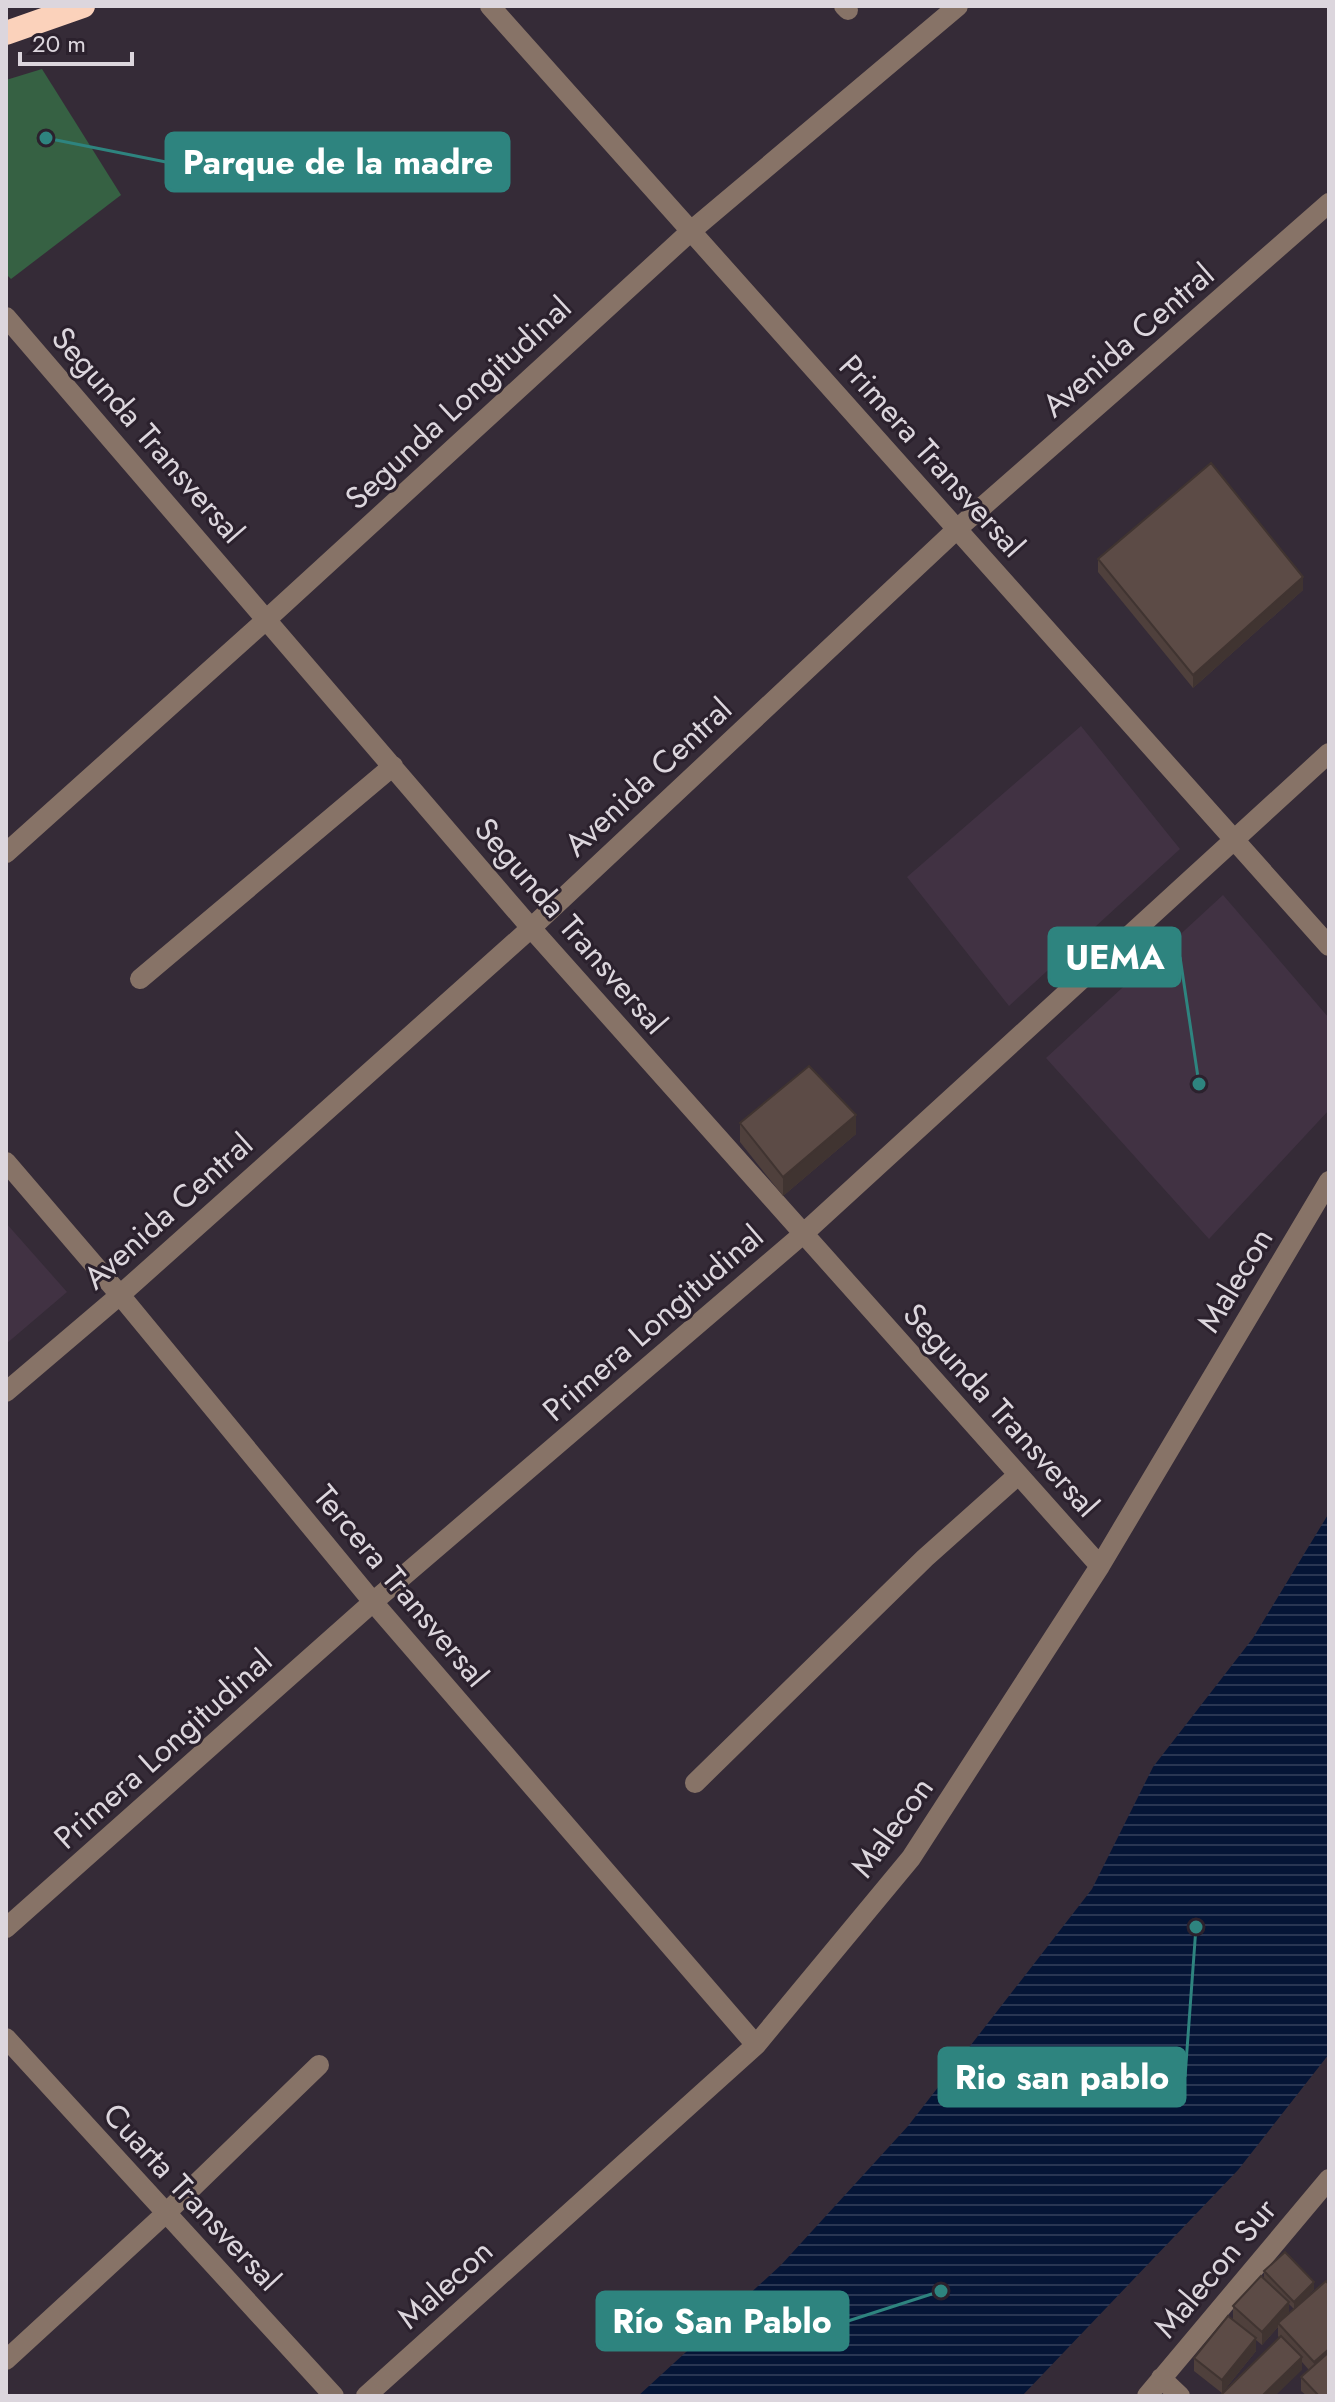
<svg xmlns="http://www.w3.org/2000/svg" width="1335" height="2402" font-family="Jost,sans-serif">
<defs>
<pattern id="water-rules" width="6" height="5" patternUnits="userSpaceOnUse" patternTransform="scale(2)"><rect width="6" height="5" fill="#051536"/><path d="M0 2.5h6" fill="none" stroke="#293653"/></pattern>
</defs>
<rect width="100%" height="100%" fill="#352b37"/>
<path fill="#413243" d="M1081,726L1180,849L1009,1006L907,877Z
M1223,895L1329,1018V1110L1209,1239L1046,1058Z
M6,1223L67,1292L6,1344Z"/>
<path fill="#366143" d="M42,69L121,195L11,279L6,274V80Z"/>
<path fill="url(#water-rules)" d="M1329,1513V2054L1238,2170L1022,2396H638L781,2265L908,2126L1092,1889L1153,1767L1253,1638Z"/>
<g fill="none" stroke-linecap="round" stroke-linejoin="round">
<path stroke="#877367" stroke-width="20" d="M490,6L1329,946
M844,6L848,10
M6,317L531,928L1100,1566
M6,853L267,619L691,231L958,6
M140,979L393,766
M6,1162L120,1295L373,1602L756,2045
M6,1392L120,1295L531,928L957,529L1329,203
M695,1783L925,1558L1018,1475
M6,1928L373,1602L803,1234L1329,753
M6,2038L334,2396
M6,2360L165,2214L319,2065
M1161,2378L1180,2396
M366,2396L756,2045L911,1858L1100,1566L1329,1181
M1147,2396L1329,2179"/>
<path stroke="#fbd2bb" stroke-width="24" d="M6,33L83,6"/>
</g>
<path fill="#4f403c" d="M1098,559L1303,590L1193,688L1098,572Z
M740,1123L856,1134L783,1196L740,1142Z
M1264,2271L1314,2289L1294,2309L1289,2304V2313L1326,2281L1329,2396H1307L1301,2391V2377L1309,2370L1302,2362V2370L1278,2336V2327L1262,2345L1256,2340V2351L1222,2393L1194,2371V2358L1233,2319V2306L1274,2288L1264,2278Z"/>
<path fill="#403431" d="M1303,577V590L1193,688V675Z
M856,1115V1134L783,1196V1177Z
M1314,2282V2289L1294,2309V2302Z
M1289,2302V2315L1278,2323V2327L1262,2345V2332Z
M1256,2338V2351L1222,2393V2380Z
M1329,2349V2362L1314,2375V2362Z
M1302,2357V2370L1275,2396H1262Z"/>
<path fill="#5c4b46" stroke="#403431" stroke-width="2" d="M1211,463L1303,577L1193,675L1098,559Z
M809,1066L856,1115L783,1177L740,1123Z
M1285,2252L1314,2282L1294,2302L1264,2271Z
M1261,2276L1289,2302L1262,2332L1233,2306Z
M1326,2281L1329,2285V2349L1314,2362L1278,2323Z
M1228,2316L1256,2338L1222,2380L1194,2358Z
M1281,2336L1302,2357L1262,2396H1220Z
M1329,2352V2396H1319L1301,2377Z"/>
<g text-anchor="middle" stroke-width="6" stroke-linejoin="round" paint-order="stroke">
<g font-size="32" fill="#dcd6dd" stroke="#2b212d">
<text transform="translate(1128 340) rotate(-41)" y="11">Avenida Central</text>
<text transform="translate(458 403) rotate(-43)" y="11">Segunda Longitudinal</text>
<text transform="translate(148 435) rotate(49)" y="11">Segunda Transversal</text>
<text transform="translate(932 456) rotate(48)" y="11">Primera Transversal</text>
<text transform="translate(648 777) rotate(-43)" y="11">Avenida Central</text>
<text transform="translate(571 926) rotate(49)" y="11">Segunda Transversal</text>
<text transform="translate(168 1211) rotate(-42)" y="11">Avenida Central</text>
<text transform="translate(1235 1280) rotate(-59)" y="11">Malecon</text>
<text transform="translate(653 1323) rotate(-41)" y="11">Primera Longitudinal</text>
<text transform="translate(1001 1410) rotate(48)" y="11">Segunda Transversal</text>
<text transform="translate(401 1586) rotate(50)" y="11">Tercera Transversal</text>
<text transform="translate(163 1749) rotate(-42)" y="11">Primera Longitudinal</text>
<text transform="translate(892 1827) rotate(-54)" y="11">Malecon</text>
<text transform="translate(192 2197) rotate(47)" y="11">Cuarta Transversal</text>
<text transform="translate(1215 2268) rotate(-50)" y="11">Malecon Sur</text>
<text transform="translate(445 2284) rotate(-42)" y="11">Malecon</text>
</g>
</g>
<path fill="none" stroke="#2e847f" stroke-width="3" d="M46 138L166 162M1199 1084L1180 957M1196 1927L1185 2077M941 2291L848 2321"/>
<g fill="#2e847f" stroke="#2b212d" stroke-width="3">
<circle cx="46" cy="138" r="8"/>
<circle cx="1199" cy="1084" r="8"/>
<circle cx="1196" cy="1927" r="8"/>
<circle cx="941" cy="2291" r="8"/>
</g>
<g fill="#2e847f" stroke="#2e847f" stroke-width="3">
<rect x="166" y="133" width="343" height="58" rx="8"/>
<rect x="1049" y="928" width="131" height="58" rx="8"/>
<rect x="939" y="2048" width="246" height="58" rx="8"/>
<rect x="597" y="2292" width="251" height="58" rx="8"/>
</g>
<g font-size="34" text-anchor="middle" font-weight="bold" fill="#fff">
<text x="338" y="174">Parque de la madre</text>
<text x="1115" y="969">UEMA</text>
<text x="1062" y="2089">Rio san pablo</text>
<text x="722" y="2333">Río San Pablo</text>
</g>
<rect width="1335" height="2402" fill="none" stroke="#dcd6dd" stroke-width="16"/>
<path d="M20 52v12h112v-12" fill="none" stroke="#dcd6dd" stroke-width="4"/>
<text x="32" y="52" font-size="24" fill="#dcd6dd" stroke="#2b212d" stroke-width="6" paint-order="stroke">20 m</text>
</svg>
